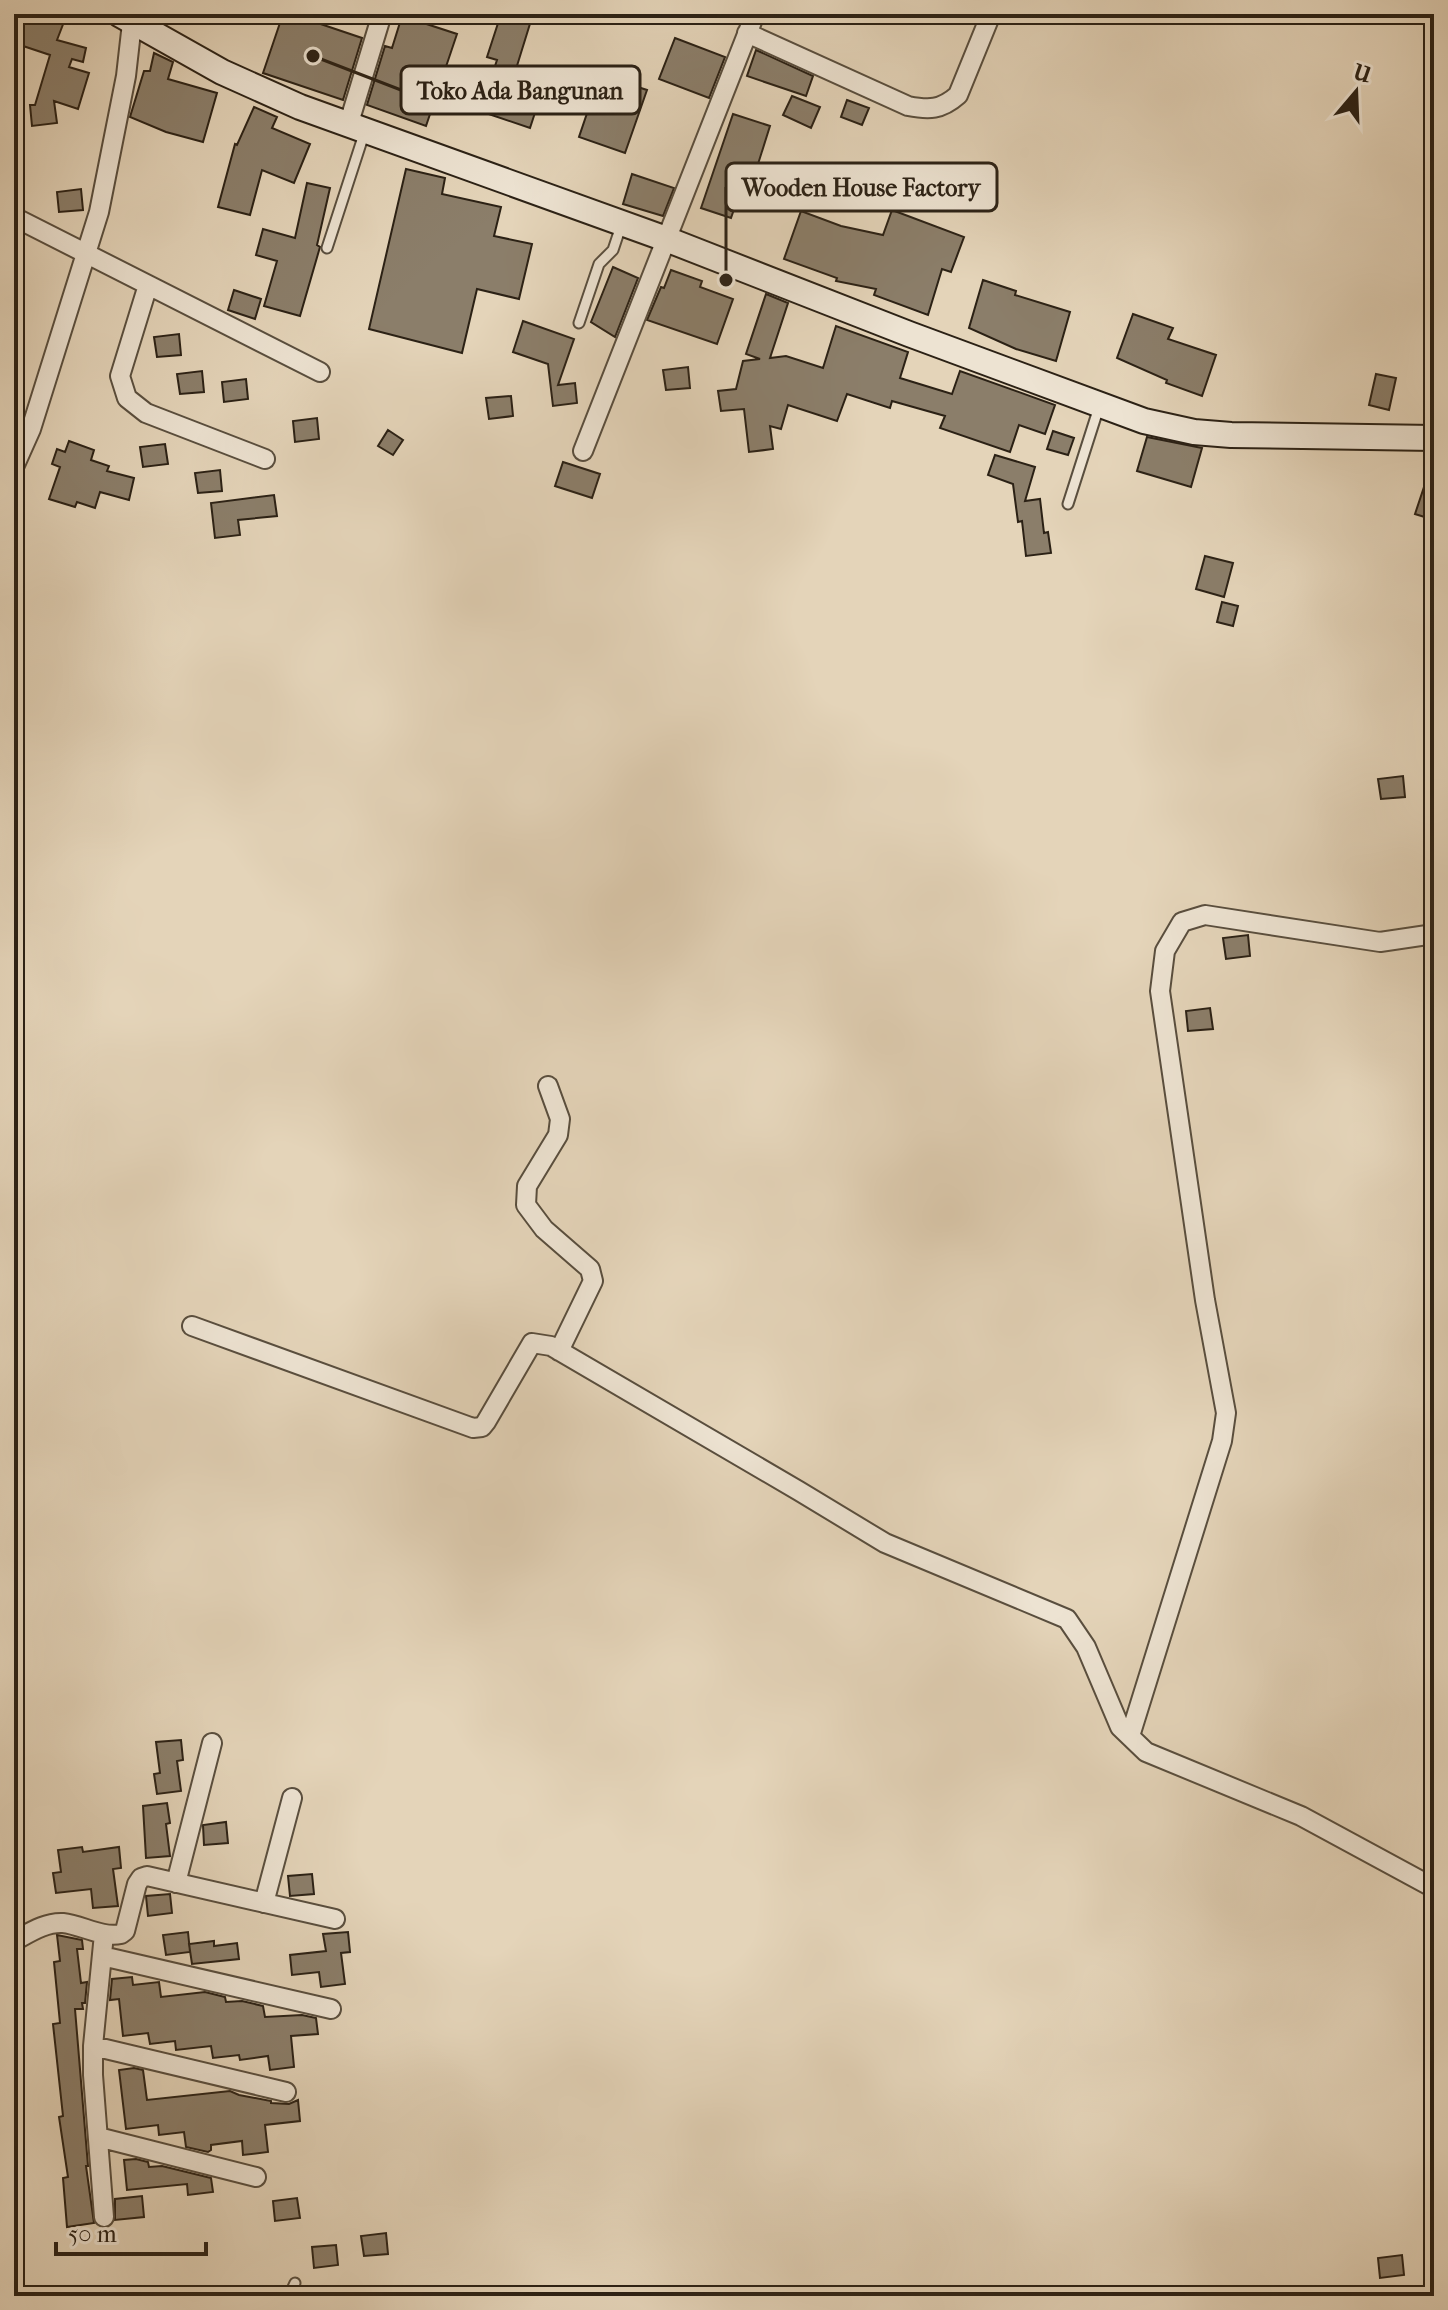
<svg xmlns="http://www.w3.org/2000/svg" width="1448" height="2310" font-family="'IM FELL French Canon',serif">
<rect width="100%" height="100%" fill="#e4d4b9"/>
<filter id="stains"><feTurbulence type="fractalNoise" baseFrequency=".0025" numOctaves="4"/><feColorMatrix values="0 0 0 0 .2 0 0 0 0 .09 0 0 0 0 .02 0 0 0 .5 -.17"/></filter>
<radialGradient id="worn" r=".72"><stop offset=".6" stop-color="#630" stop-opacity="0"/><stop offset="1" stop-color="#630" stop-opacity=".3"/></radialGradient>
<path fill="#8b7e6a" stroke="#2b2115" stroke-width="2" d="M14,14H67L57,40L86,48L83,62L72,59L69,67L89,73L78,109L54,101L57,123L32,126L30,105H35L50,55L14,43Z
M283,14H291L362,38L343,100L263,73Z
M501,14H533L516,69L546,79L530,128L480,111L497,60L487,57Z
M402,16L457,34L426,126L367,105L385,46L392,48Z
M675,38L725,57L709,98L659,79Z
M756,50L813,76L806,96L747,76Z
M154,53L173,62L168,79L217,93L203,142L166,132L130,117L144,71H150Z
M600,75L647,90L625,153L579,137Z
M792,96L820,107L811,128L783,115Z
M847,100L869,108L862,125L841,117Z
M254,107L277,117L272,128L310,144L294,183L262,170L250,215L218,207L235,144L237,145Z
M733,114L770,126L758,164L802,179L795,196L748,179L745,190L741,189L731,218L701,208Z
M406,169L445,178L442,194L501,207L494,236L532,244L519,299L477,289L462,353L369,329Z
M632,174L674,188L663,216L623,204Z
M307,183L330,188L317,245L320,247L300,316L264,306L277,261L256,255L263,229L295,238Z
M81,189L83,210L59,212L57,192Z
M892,210L964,237L951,272L942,269L928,315L874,295L876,289L836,281L837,278L784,259L801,211L841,226L883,235Z
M613,267L638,278L615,337L591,322Z
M671,270L702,281L700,287L733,299L717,344L647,320L661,287L664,288Z
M983,280L1016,291L1015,295L1070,312L1056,361L1016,349L969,328Z
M234,290L261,299L255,319L228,310Z
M766,294L788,303L770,358L786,356L823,368L836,326L908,352L900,378L952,394L960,371L1055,405L1045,434L1019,425L1010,452L940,428L945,416L892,401L890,408L847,394L837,421L788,405L781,429L770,426L773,449L749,452L744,409L721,411L718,391L736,389L743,361L760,359L746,354Z
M1133,314L1173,328L1168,339L1216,355L1202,396L1166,383L1167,380L1117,358Z
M523,321L574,339L558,385L575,383L577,403L553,406L548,364L513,352Z
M179,334L181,355L157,357L154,337Z
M688,367L690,388L666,390L663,370Z
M202,371L204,392L180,394L177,374Z
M1376,374L1396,378L1389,410L1369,405Z
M246,379L248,399L224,402L222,382Z
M511,396L513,416L489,419L486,398Z
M317,418L319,439L295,442L293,421Z
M388,430L403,440L393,455L378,446Z
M1053,431L1074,438L1068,455L1047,449Z
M1147,437L1202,448L1191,487L1137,471Z
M69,441L94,450L91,460L109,466L107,471L134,478L129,500L100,492L95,508L77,502L75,507L49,499L60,467L52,464L57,449L65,452Z
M165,444L168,464L143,467L140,447Z
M995,455L1035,467L1025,501L1040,499L1044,533L1048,532L1051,553L1026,556L1022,521L1018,522L1013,484L988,475Z
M563,462L600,474L592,498L555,486Z
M1431,466L1434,467V520L1415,514Z
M220,470L222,491L198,493L195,473Z
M274,495L277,516L238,520L240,535L215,538L211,503Z
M1205,556L1233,563L1224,597L1196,589Z
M1222,602L1238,606L1233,626L1217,622Z
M1403,776L1405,797L1381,799L1378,779Z
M1248,935L1250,956L1226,959L1223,938Z
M1210,1008L1213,1029L1188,1031L1186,1011Z
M181,1740L183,1760L177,1761L181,1791L157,1794L154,1774L160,1773L156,1742Z
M167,1803L170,1823L166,1824L170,1856L146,1858L143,1806Z
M226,1822L228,1843L204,1845L203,1825Z
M82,1847L83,1852L119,1847L121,1868L113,1869L118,1906L93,1908L91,1889L56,1893L53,1873L61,1872L58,1850Z
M312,1874L314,1894L290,1896L288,1876Z
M170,1894L172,1913L148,1916L146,1896Z
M188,1932L190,1952L166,1955L163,1935Z
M348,1932L350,1952L341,1953L345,1984L321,1987L319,1972L292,1975L290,1955L326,1951L323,1934Z
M57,1935L82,1940L83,1949H77L81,1983L87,1982L85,2003H82L83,2009H75L88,2166H86L94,2223L67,2227L63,2178L68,2177L59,2117L63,2116L53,2024L60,2023L54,1962L60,1961Z
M214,1941V1946L237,1943L239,1959L192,1964L189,1944Z
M132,1977L133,1985L159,1982L161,1997L205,1992L225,1997L226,2002L242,2001L263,2006L265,2017L302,2015L316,2018L318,2034L291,2036L294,2067L270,2070L268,2056L240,2060L239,2055L213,2058L211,2046L176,2050L175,2041L150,2044L148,2033L123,2036L119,1999L110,2000L112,1979Z
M134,2068L143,2070L147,2100L230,2091L239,2095L271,2101V2103L289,2104L298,2100L300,2121L265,2125L268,2152L243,2155L242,2141L211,2145V2150L208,2152L186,2147L184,2132L159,2135L158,2125L126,2129L119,2070Z
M136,2159L148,2162L149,2167L162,2166L211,2178L213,2192L188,2195L187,2184L127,2190L124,2160Z
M142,2196L144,2217L115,2220V2199Z
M297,2198L300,2218L275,2221L273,2201Z
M386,2233L388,2254L364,2256L361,2236Z
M336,2245L338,2265L314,2268L312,2247Z
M1402,2255L1404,2275L1380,2278L1378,2258Z"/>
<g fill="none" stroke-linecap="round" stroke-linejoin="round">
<defs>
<path id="service" d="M327,248L365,131
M579,323L599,264L613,250L621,226
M1068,504L1099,407
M289,2296L295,2283"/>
<path id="minor" d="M747,33L908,106C929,110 941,110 958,95L991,14
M348,126L382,14
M14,217L320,372
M148,285L120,376L127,398L146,413L265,459
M583,451L755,14
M14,467L31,429L99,212L126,76L133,14
M548,1086L560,1119L558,1135L527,1186L526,1205L544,1229L590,1269L593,1281L559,1351
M192,1326L473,1428L482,1427L486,1422L532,1343L551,1346L799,1491L885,1543L1067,1619L1086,1647L1120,1727L1146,1752L1301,1816L1434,1888
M1130,1736L1222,1441L1226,1413L1205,1300L1160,991L1165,951L1182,922L1205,915L1380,942L1434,934
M176,1883L212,1743
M264,1903L292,1798
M104,1934L93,2046V2075L104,2217
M14,1941C29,1933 45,1922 63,1923C82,1925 101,1938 121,1934L125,1931L137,1884L141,1878L147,1876L335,1919
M102,1956L331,2009
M93,2046L286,2092
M98,2137L256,2177"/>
<path id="secondary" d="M119,14L222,72L300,107L666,239L909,334L1144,421L1194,432L1231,435L1434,438"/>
</defs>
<use href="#service" stroke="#594e3e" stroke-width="13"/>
<use href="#minor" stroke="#594e3e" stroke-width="22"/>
<use href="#secondary" stroke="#2b2115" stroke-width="28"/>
<use href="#service" stroke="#ede3d2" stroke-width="9"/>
<use href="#minor" stroke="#ede3d2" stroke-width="18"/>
<use href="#secondary" stroke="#ede3d2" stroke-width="24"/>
</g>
<path fill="none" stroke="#2b2115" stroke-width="3" d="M313 56L401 90M726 280L726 187"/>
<g fill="#2b2115" stroke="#ede3d2" stroke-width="3">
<circle cx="313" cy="56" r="8"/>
<circle cx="726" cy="280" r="8"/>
</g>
<g fill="#ede3d2" stroke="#2b2115" stroke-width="3">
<rect x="401" y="66" width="239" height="48" rx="8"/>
<rect x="726" y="163" width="271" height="48" rx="8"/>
</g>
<g font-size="24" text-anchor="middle" font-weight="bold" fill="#2b2115">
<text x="520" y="99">Toko Ada Bangunan</text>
<text x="861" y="196">Wooden House Factory</text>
</g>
<rect width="1448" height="2310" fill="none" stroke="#e4d4b9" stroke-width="48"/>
<rect x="16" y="16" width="1416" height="2278" fill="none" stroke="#2b2115" stroke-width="4"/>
<rect x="24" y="24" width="1400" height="2262" fill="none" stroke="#2b2115" stroke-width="2"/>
<g transform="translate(1356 92) rotate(19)" stroke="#ede3d2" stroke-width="6" paint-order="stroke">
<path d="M0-6L14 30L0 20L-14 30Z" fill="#2b2115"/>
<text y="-12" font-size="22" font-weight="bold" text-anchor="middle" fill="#2b2115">U</text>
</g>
<path d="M56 2242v12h150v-12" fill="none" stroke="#2b2115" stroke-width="4"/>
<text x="68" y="2242" font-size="24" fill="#2b2115" stroke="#ede3d2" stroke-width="6" paint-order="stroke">50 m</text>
<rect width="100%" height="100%" filter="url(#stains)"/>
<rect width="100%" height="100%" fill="url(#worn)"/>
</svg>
